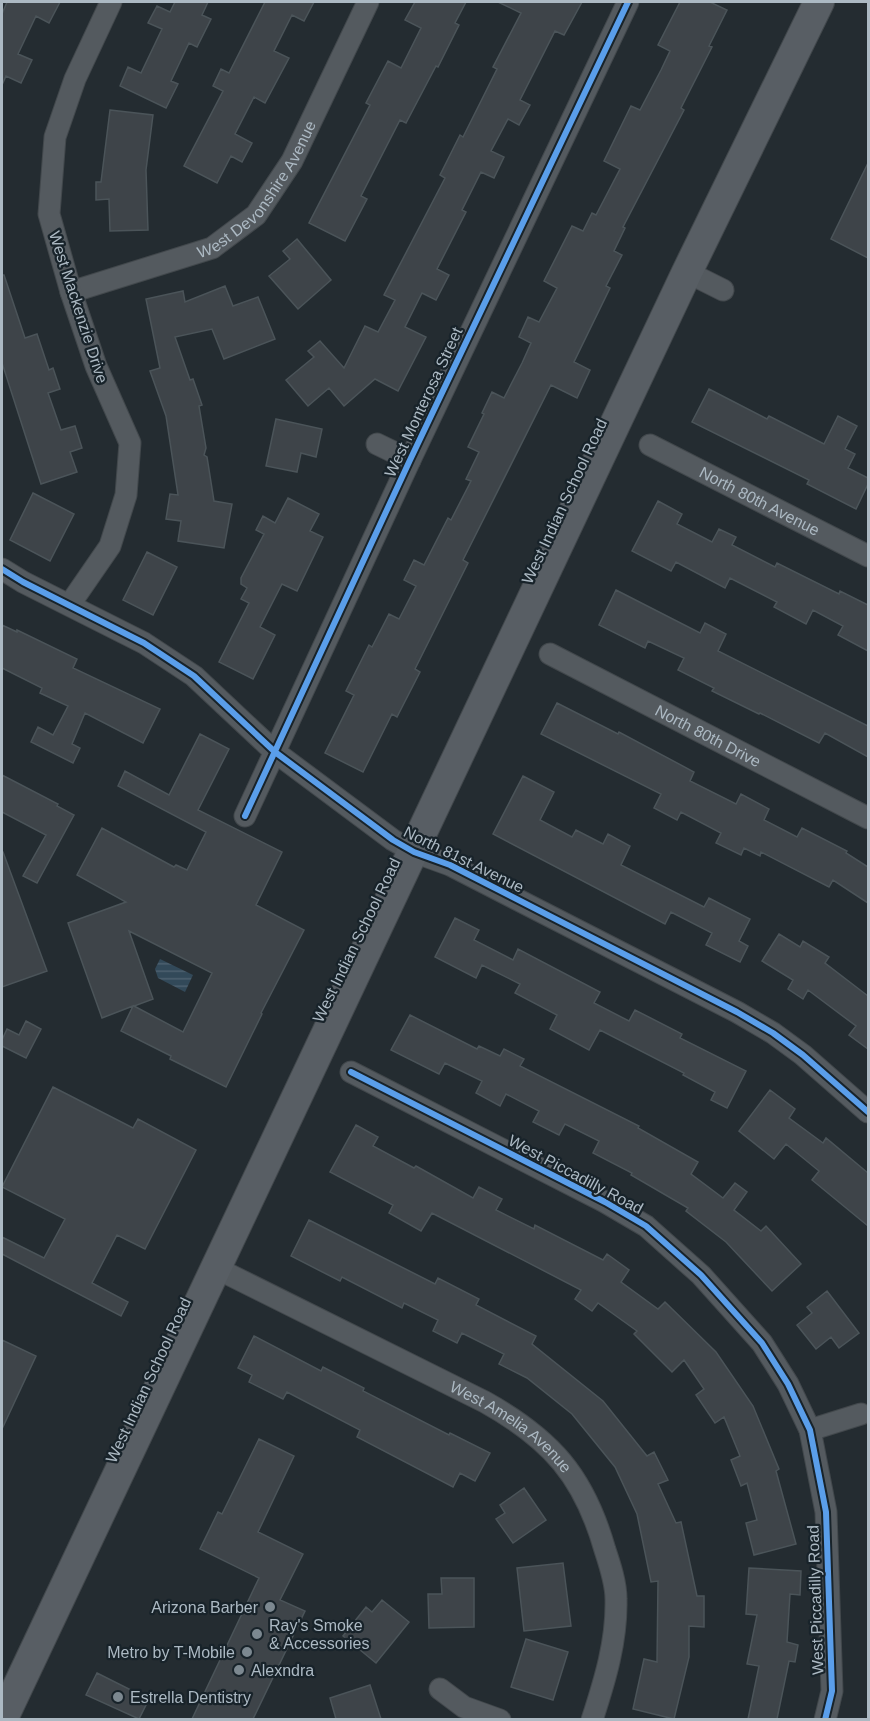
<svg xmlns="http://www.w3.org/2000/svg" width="870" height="1721" font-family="Arial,sans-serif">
<defs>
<pattern id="water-rules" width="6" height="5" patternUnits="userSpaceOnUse" patternTransform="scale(1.5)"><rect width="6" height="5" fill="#324959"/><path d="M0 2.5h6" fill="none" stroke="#4d616f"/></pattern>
</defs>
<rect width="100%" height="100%" fill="#242c31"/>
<path fill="url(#water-rules)" d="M160,959L193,975L185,992L158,978L155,969Z"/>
<path fill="#3e4449" stroke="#4b5459" stroke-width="1.5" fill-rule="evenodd" d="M7,2H60L49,23L36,16L18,54L32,60L21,83L6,76L2,85V14Z
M175,2H208L202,15L211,19L197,47L189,43L171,81L178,84L166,108L120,86L128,67L141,73L162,29L148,23L157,6L170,12Z
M265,2H314L304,21L292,15L274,51L289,58L265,103L254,97L235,134L252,143L242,162L231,156L217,183L184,166L223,91L213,86L221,69L229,73Z
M415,2H466L455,23L459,25L438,67L436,66L406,123L400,120L361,196L367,199L345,241L309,223L370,105L366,103L388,61L401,68L421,28L405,20Z
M498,2H582L564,35L555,31L520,100L530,105L519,125L508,119L491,151L504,157L494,178L481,172L462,210L466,212L437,269L449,275L436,300L422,293L405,327L426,337L398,391L375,379L344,406L329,388L308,406L286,380L314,357L308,351L320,341L344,368L365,326L378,332L395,300L384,295L445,178L440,175L460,135L463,137L497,69L493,67L521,13Z
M680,2H710L727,10L709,46L712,47L681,108L684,110L623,227L625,228L614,251L622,255L606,286L610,288L574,362L590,370L577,398L551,385L463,560L468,563L415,669L420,672L397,717L392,714L363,772L325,753L354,695L346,691L369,645L372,647L389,614L399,619L416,586L404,580L414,560L424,565L448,518L451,520L471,481L466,479L479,452L468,447L484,414L482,413L492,392L504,398L522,363L531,343L519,337L528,317L539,322L557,288L544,281L572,226L583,231L592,213L596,215L620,169L604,161L631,106L640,110L661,70L670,51L658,45Z
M110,110L153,115L146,170L148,230L110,231L109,199L96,200V182H101Z
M868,163V258L831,239Z
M297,239L331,280L298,309L269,276L290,259L283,251Z
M2,275H4L25,338L37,334L49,370L53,368L60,389L48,393L61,430L75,426L82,448L70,452L77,472L41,484L2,363Z
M225,286L233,306L258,297L275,339L224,359L212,329L175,337L190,380L193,379L202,405L199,406L206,448L204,455L207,457L214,501L232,504L224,548L178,541L181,521L166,519L170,494L178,495L166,416L150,371L160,368L146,299L183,291L185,302Z
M709,389L767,419L769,416L824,444L838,416L857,426L845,449L855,454L848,468L868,478V484L856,509L807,484L809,480L692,422Z
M276,419L322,429L316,457L301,453L297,472L266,466Z
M33,493L74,514L50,561L10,540Z
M288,498L319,514L310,531L323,537L297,591L282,584L260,627L275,635L253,679L219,662L249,603L241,599L247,588L241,584V578L264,534L256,530L263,516L275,523Z
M658,501L682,514L677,524L712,542L719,529L736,537L732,545L775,567L777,563L839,594L840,591L868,605V651L838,635L843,626L813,610L806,624L774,607L777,602L730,578L725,588L676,562L671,571L632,551Z
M147,552L177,567L153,615L123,600Z
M616,590L700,633L705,623L726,634L718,651L868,726V757L825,733L819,743L760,713L759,714L712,691L714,688L678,670L684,658L648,641L645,648L599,625Z
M2,625L17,632V630L77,659L73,668L160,709L143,743L85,713L72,744L80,748L73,763L31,742L38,727L53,735L68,706L40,693L42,688L2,668Z
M557,703L618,734L619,732L694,772L690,781L736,804L741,794L769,809L764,820L797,837L802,828L847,851L846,853L868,867V903L833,880L829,887L761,852L760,856L744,848L741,855L716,843L721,833L681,812L677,820L654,808L661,794L541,734Z
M200,734L229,749L198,810L282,852L256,905L304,930L261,1013L262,1014L226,1087L170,1059L171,1056L121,1031L133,1006L102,1018L68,923L126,902L77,875L102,828L174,867L176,865L187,870L206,832L118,786L125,771L169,795ZM129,931L212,973L183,1032L134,1006L153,999Z
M2,775L58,804L57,806L74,815L37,883L23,876L46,835L2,812Z
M523,776L554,792L540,820L572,837L576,830L603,844L608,834L630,846L621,865L704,907L709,898L750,919L739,941L748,946L740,962L706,945L712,933L671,912L665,924L493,834Z
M2,852H3L47,971L2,987Z
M455,918L479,930L474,940L513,960L518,949L600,992L594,1003L629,1021L635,1010L682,1034L680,1038L746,1071L727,1108L711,1100L715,1092L683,1075L684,1073L600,1030L589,1050L550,1029L557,1015L515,993L520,984L482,965L476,978L435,957Z
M779,934L800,947L803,941L829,957L825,963L868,996V1049L849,1035L856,1026L808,990L803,999L788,989L793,980L762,961Z
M410,1015L477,1049L479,1046L500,1056L504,1049L524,1059L520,1066L639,1126L638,1128L698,1162L691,1174L723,1198L735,1183L747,1192L734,1210L761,1231L766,1226L801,1264L772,1291L726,1242L686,1211L688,1208L631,1175L632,1173L593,1153L599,1141L565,1124L559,1135L533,1122L539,1111L506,1094L500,1106L476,1093L482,1081L445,1063L439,1074L391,1050Z
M26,1021L41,1029L26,1058L2,1046V1040L7,1029L19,1035Z
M53,1087L133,1128L138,1119L196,1150L145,1249L117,1235L92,1283L128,1302L121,1316L2,1254V1237L44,1258L65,1219L2,1187Z
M770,1090L795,1109L789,1118L823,1143L826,1138L868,1173V1226L812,1180L819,1171L786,1144L774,1159L739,1131Z
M356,1125L378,1137L373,1146L414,1168L416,1166L473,1198L479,1187L502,1199L496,1210L534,1229L535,1225L603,1260L607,1254L629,1270L621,1282L658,1309L665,1302L716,1352L753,1406L779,1469L776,1471L796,1544L754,1555L746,1523L757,1520L747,1483L741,1486L731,1460L740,1456L724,1417L715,1423L696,1395L704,1389L684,1360L672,1372L634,1334L637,1331L598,1303L592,1311L575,1299L581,1290L432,1213L421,1231L389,1213L393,1205L330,1172Z
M309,1220L435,1284L438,1278L479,1299L476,1305L536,1336L532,1344L603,1401L647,1456L654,1452L668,1480L658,1484L676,1523L681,1522L697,1596H704V1627L689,1626V1657L674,1719L633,1709L644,1659L657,1662L658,1581L651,1582L637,1514L615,1467L572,1414L527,1378L499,1364L504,1354L462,1333L457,1343L433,1331L438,1320L404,1303L402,1308L342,1277L340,1281L291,1256Z
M827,1291L859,1333L839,1348L831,1337L816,1349L797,1325L812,1313L807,1307Z
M254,1336L321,1371L323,1367L364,1388L363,1391L449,1435L450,1433L490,1453L475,1481L460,1473L453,1487L357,1437L360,1430L287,1392L283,1399L249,1382L252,1375L238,1368Z
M2,1340L36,1356L2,1429Z
M259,1439L294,1456L258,1532L303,1554L280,1600L305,1611L253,1719H192L259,1578L200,1549L218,1512L222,1514Z
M524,1488L546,1520L513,1543L496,1519L505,1513L500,1505Z
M563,1563L571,1626L524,1631L517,1568Z
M749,1568L801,1571L800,1595L790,1594L787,1642L798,1645L795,1662L789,1661L777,1719H748L759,1666L747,1664L757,1615L746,1614Z
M441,1578H474V1627L429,1628L428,1594H442Z
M382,1600L409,1622L376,1663L343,1636L366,1607L372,1612Z
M526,1639L568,1652L553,1700L511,1687Z
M97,1673L149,1699L139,1719L86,1695Z
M370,1685L381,1719H336L330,1698Z"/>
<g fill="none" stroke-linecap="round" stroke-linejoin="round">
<defs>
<g id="minor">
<path d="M687,272L723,290"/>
<path id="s1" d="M71,292L212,248L256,215L292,161L368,2"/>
<path d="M377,444L410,460"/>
<path id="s2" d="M650,445L868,556"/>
<path d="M2,569L23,582L144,643L194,676L275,752L393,840L414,852L450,865L737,1012L773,1033L803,1055L868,1112"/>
<path d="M70,604L110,546L126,495L130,443L96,366L71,292L49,214L55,137L75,79L111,2"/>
<path id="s3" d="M550,654L868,818"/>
<path d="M245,816L410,460L628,2"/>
<path d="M351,1072L605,1202L646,1226L701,1275L762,1343L788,1384L810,1430L826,1512L832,1691L825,1720"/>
<path id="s4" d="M216,1268L485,1402C551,1439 584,1476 605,1550C610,1565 616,1583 616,1599C617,1641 605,1680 592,1720"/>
<path d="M810,1430L861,1414"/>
<path d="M440,1689L464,1707L500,1720"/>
</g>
<path id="secondary" d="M2,1720L687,272L819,2"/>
</defs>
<use href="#minor" stroke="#42484c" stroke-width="23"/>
<use href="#secondary" stroke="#42484c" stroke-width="32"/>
<use href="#minor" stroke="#545a5f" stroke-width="21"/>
<use href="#secondary" stroke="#585e64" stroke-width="30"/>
<defs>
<path id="cycleway" d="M2,569L23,582L144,643L194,676L275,752L393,840L414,852L450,865L737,1012L773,1033L803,1055L868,1112
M245,816L410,460L628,2
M351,1072L605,1202L646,1226L701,1275L762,1343L788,1384L810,1430L826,1512L832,1691L825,1720"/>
</defs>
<use href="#cycleway" stroke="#18232a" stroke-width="10"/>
<use href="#cycleway" stroke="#5a9eea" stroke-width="6"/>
</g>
<g fill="#7c8890" stroke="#18232a" stroke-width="2">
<circle cx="270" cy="1607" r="6"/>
<circle cx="257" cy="1634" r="6"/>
<circle cx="247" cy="1652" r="6"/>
<circle cx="239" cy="1670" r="6"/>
<circle cx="118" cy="1697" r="6"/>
</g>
<g text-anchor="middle" stroke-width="4.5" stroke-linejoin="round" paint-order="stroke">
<g font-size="16" fill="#acb9c3" stroke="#18232a">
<text dy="6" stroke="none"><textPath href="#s1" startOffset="222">West Devonshire Avenue</textPath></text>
<text transform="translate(79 307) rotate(72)" y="6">West Mackenzie Drive</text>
<text transform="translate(423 402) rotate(-65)" y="6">West Monterosa Street</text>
<text dy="6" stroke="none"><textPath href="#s2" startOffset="123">North 80th Avenue</textPath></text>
<text transform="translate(564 501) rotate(-65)" y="6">West Indian School Road</text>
<text dy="6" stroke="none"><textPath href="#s3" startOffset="178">North 80th Drive</textPath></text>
<text transform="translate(464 859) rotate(26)" y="6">North 81st Avenue</text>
<text transform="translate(356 940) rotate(-64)" y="6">West Indian School Road</text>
<text transform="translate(576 1174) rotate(28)" y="6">West Piccadilly Road</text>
<text transform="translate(148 1380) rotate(-65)" y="6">West Indian School Road</text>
<text dy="6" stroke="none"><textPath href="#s4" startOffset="336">West Amelia Avenue</textPath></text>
<text transform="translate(815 1600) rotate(-92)" y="6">West Piccadilly Road</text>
</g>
<g font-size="16" fill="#acb9c3" stroke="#18232a" text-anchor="start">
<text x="258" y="1613" text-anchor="end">Arizona Barber</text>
<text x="269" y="1631">Ray's Smoke<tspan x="269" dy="18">&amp; Accessories</tspan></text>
<text x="235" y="1658" text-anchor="end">Metro by T-Mobile</text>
<text x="251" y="1676">Alexndra</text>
<text x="130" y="1703">Estrella Dentistry</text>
</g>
</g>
<rect width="870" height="1721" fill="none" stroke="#acb9c3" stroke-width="6"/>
</svg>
